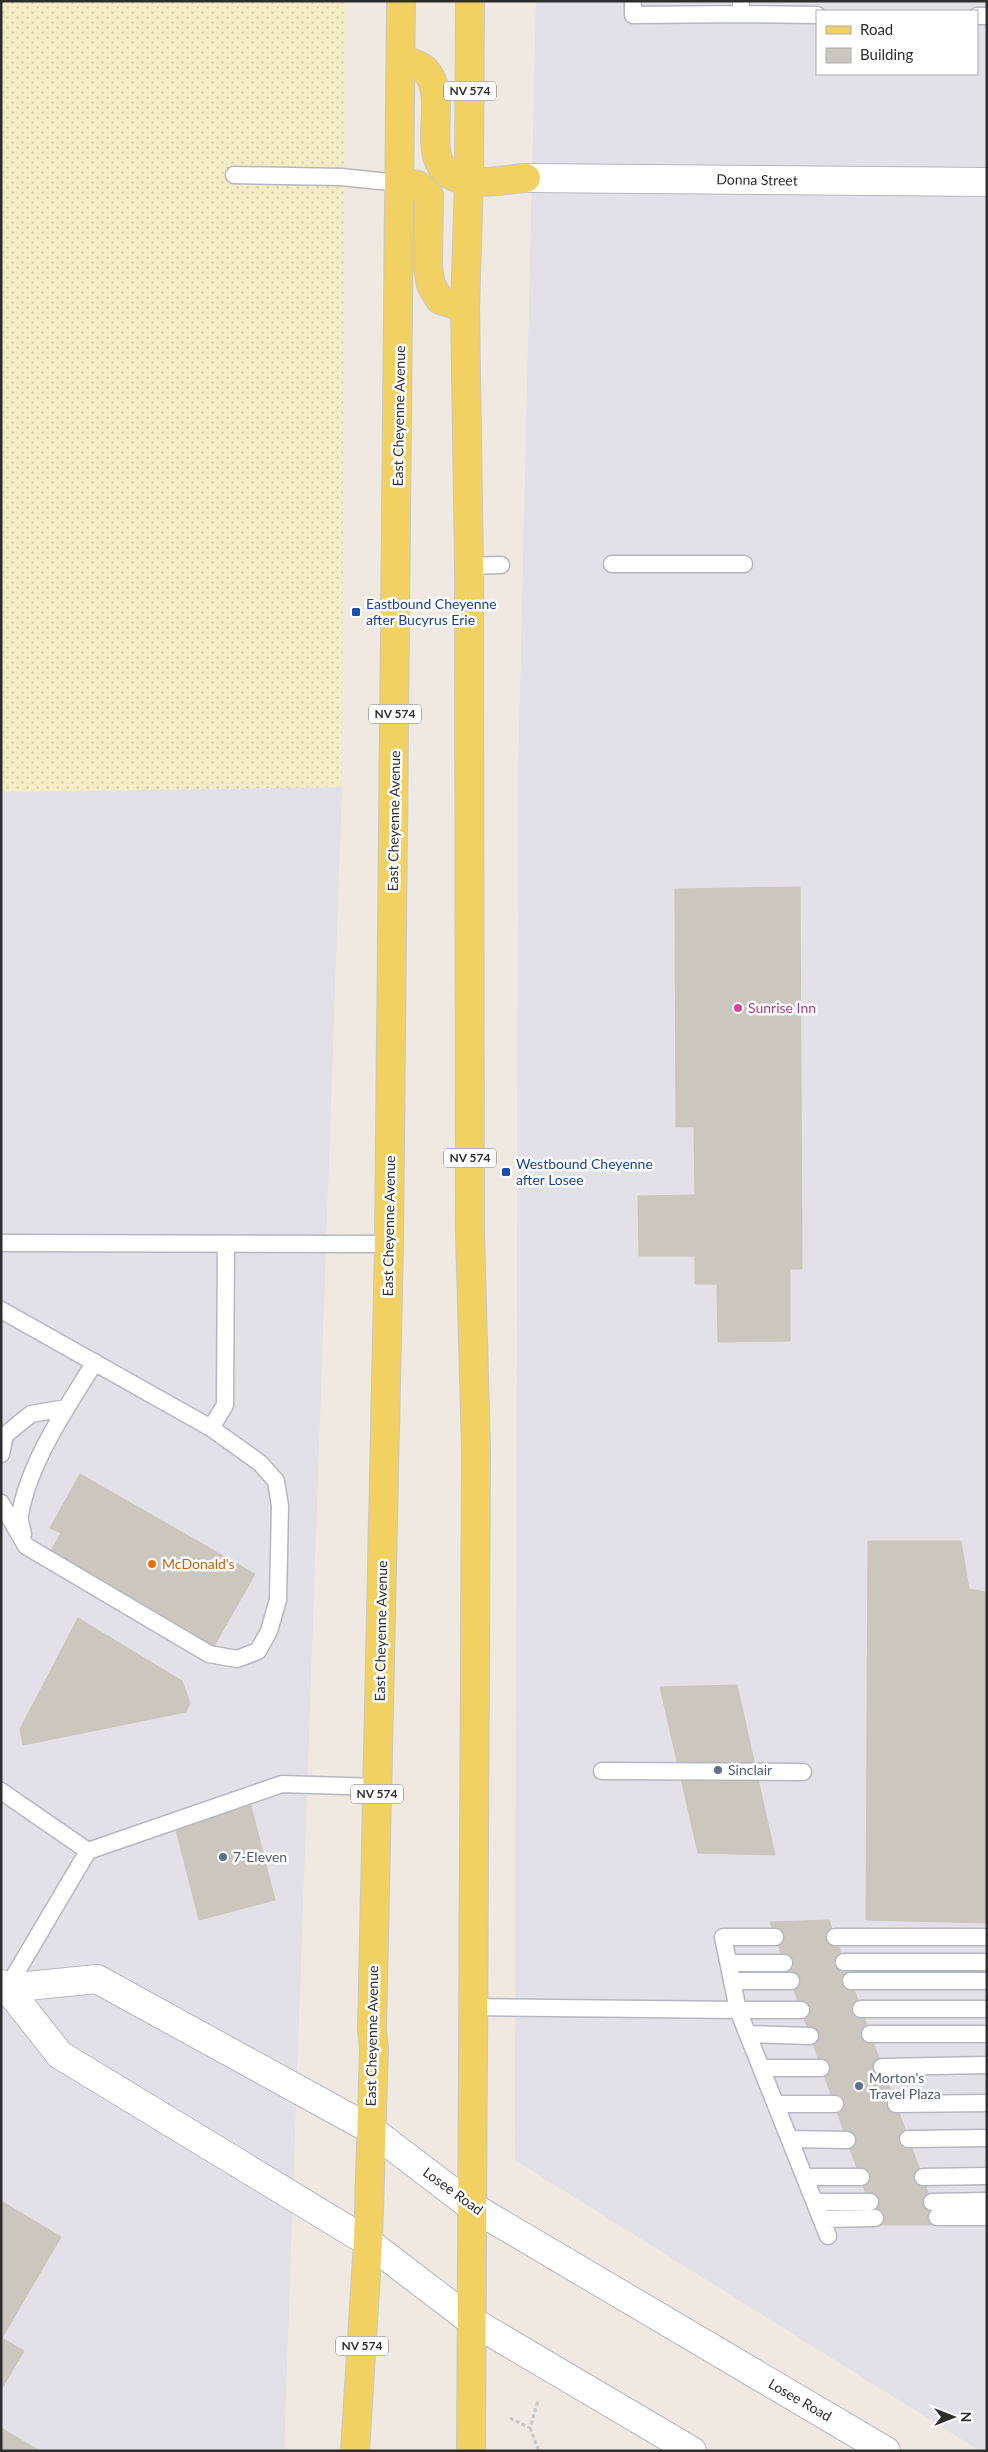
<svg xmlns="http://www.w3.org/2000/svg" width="988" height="2452" font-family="Lato,sans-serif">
<defs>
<pattern id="sand-dots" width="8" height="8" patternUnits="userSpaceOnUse" patternTransform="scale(1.25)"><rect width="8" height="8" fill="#f3ecc5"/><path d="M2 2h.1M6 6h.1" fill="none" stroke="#d1cbaa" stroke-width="1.8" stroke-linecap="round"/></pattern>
</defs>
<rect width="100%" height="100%" fill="#efe9e1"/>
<path fill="#e3e1e8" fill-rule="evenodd" d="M536,1H987V2451H980L515,2160L518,778ZM817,11H977V74H817Z
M342,787L284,2451H1V792Z"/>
<path fill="url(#sand-dots)" d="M1,1H345L342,787L1,792Z"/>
<path fill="#cbc7bf" stroke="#cbc5ba" d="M800,887L802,1269H790V1341L718,1342L717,1284H695V1256H639L638,1196L695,1195L694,1127H676L675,889Z
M80,1474L255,1574L213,1648L49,1554L61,1533L50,1528Z
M868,1541H961L969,1589L987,1592V1923L866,1920Z
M78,1618L182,1681L190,1703L186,1712L23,1745L20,1729Z
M737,1685L775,1855L698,1853L660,1687Z
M248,1794L275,1900L199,1920L172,1814Z
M829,1920L835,1937L940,2225H877L770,1922Z
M1,2201L61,2237L2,2338L24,2351L1,2390Z
M1,2428L40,2451H1Z"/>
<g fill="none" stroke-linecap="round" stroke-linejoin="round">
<defs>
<path id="service" d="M633,1V15L741,14
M741,1V14L817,15
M977,16H987
M234,175L341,177L399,183
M612,564H744
M469,566L501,565
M1,1243L389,1244
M1,1310L211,1428L260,1463L276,1481L280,1506L278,1600L269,1631L258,1651L237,1659L209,1654L26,1546L1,1503
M211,1428L225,1405L226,1244
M1,1454L5,1435L31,1414L66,1408
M23,1534C22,1528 19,1521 20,1515C29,1462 67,1407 95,1362
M602,1771L803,1772
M1,1791L88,1851
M835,1937H987
M844,1962H987
M729,1963H784
M733,1981H791
M851,1981H987
M7,1988L88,1851L282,1784L377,1787
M472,2007L738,2010L723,1937H775
M861,2009H987
M801,2010H738L828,2236
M748,2034L810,2036
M870,2034H987
M882,2067L987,2065
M761,2068H821
M776,2104H835
M896,2104L987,2103
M790,2139L847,2140
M908,2139L987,2138
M805,2177H861
M923,2177L987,2176
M815,2202H870
M932,2202L987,2201
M937,2217H987
M821,2219L875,2218"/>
<path id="minor" d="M526,178L987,182"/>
<path id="secondary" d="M1,1984L7,1988L60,2055L368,2242L470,2320L692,2451
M7,1988L97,1979L370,2129L471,2206L886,2451"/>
<path id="primary" d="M470,1L469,181L465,308L469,566L470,1234L476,1449L471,2451
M402,59C409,62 421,65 426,71C454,102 408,172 469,181C487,184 508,179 526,178
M399,183L418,185L429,195L428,267L431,285L440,300L465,308
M355,2451L368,2242L374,2049L372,2030L389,1244L401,1"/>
</defs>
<use href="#service" stroke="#b4b7c1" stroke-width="19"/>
<use href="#minor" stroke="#b4b7c1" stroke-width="30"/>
<use href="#secondary" stroke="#b4b7c1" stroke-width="30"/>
<use href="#primary" stroke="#c9c9c9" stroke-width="30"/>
<path stroke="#c9c9c9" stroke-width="3" stroke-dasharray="4 2.5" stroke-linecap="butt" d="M510,2418L530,2428L538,2401
M530,2428L539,2451"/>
<use href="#service" stroke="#fff" stroke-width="16"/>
<use href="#minor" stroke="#fff" stroke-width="28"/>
<use href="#secondary" stroke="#fff" stroke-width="28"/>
<use href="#primary" stroke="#f2d163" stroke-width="28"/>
</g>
<g fill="#1a4fb4" stroke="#fff" stroke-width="2">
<rect x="351" y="607" width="10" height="10" rx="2.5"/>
<rect x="501" y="1167" width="10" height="10" rx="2.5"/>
</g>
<circle fill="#d1479c" stroke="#fff" stroke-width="2" cx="738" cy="1008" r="5"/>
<circle fill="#e8710a" stroke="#fff" stroke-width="2" cx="152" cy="1564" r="5"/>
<g fill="#5c6f8a" stroke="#fff" stroke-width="2">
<circle cx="718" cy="1770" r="5"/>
<circle cx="223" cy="1857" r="5"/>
<circle cx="859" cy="2086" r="5"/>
</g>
<g text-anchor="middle" stroke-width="5" stroke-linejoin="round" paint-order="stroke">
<g fill="#fff" stroke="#6d6d6d" stroke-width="1">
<rect x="444" y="81.5" width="52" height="19" rx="4"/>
<rect x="369" y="704.5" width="52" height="19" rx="4"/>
<rect x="444" y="1148.5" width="52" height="19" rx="4"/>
<rect x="351" y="1784.5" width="52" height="19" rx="4"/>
<rect x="336" y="2336.5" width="52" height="19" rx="4"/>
</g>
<g font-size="12" font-weight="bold" fill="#2e2e2e">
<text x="470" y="95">NV 574</text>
<text x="395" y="718">NV 574</text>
<text x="470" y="1162">NV 574</text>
<text x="377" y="1798">NV 574</text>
<text x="362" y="2350">NV 574</text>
</g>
<g font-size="14" fill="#2e2e2e" stroke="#fff">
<text transform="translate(757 180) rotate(1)" y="5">Donna Street</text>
<text transform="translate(399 416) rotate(-89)" y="5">East Cheyenne Avenue</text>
<text transform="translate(394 821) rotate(-89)" y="5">East Cheyenne Avenue</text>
<text transform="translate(389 1226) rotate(-89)" y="5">East Cheyenne Avenue</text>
<text transform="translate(381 1631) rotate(-89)" y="5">East Cheyenne Avenue</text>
<text transform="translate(372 2036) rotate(-89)" y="5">East Cheyenne Avenue</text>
<text transform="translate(453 2191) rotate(36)" y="5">Losee Road</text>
<text transform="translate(800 2400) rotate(30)" y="5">Losee Road</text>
</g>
<g font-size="14" fill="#164399" stroke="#fff" text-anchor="start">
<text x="366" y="609">Eastbound Cheyenne<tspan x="366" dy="16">after Bucyrus Erie</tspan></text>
<text x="516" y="1169">Westbound Cheyenne<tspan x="516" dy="16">after Losee</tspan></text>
</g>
<g font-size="14" fill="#b23c85" stroke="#fff" text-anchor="start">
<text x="748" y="1013">Sunrise Inn</text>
</g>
<g font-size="14" fill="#c56008" stroke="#fff" text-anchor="start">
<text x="162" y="1569">McDonald's</text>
</g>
<g font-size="14" fill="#4e5e75" stroke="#fff" text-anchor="start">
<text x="728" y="1775">Sinclair</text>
<text x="233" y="1862">7-Eleven</text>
<text x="869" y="2083">Morton's<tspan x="869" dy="16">Travel Plaza</tspan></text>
</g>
</g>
<rect width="988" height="2452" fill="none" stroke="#2e2e2e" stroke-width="5"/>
<rect x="816" y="10" width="162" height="65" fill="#ffffff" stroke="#ababab"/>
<rect x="826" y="26" width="25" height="8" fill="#f2d163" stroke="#ababab"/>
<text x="860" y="35" font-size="15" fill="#2e2e2e">Road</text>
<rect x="826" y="48" width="25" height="15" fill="#cbc7bf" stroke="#ababab"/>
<text x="860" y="60" font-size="15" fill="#2e2e2e">Building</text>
<g transform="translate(953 2417) rotate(90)" stroke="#ffffff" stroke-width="4" paint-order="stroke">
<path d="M0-4L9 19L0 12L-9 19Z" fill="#2e2e2e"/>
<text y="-8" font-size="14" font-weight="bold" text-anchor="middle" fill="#2e2e2e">N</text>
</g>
</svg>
